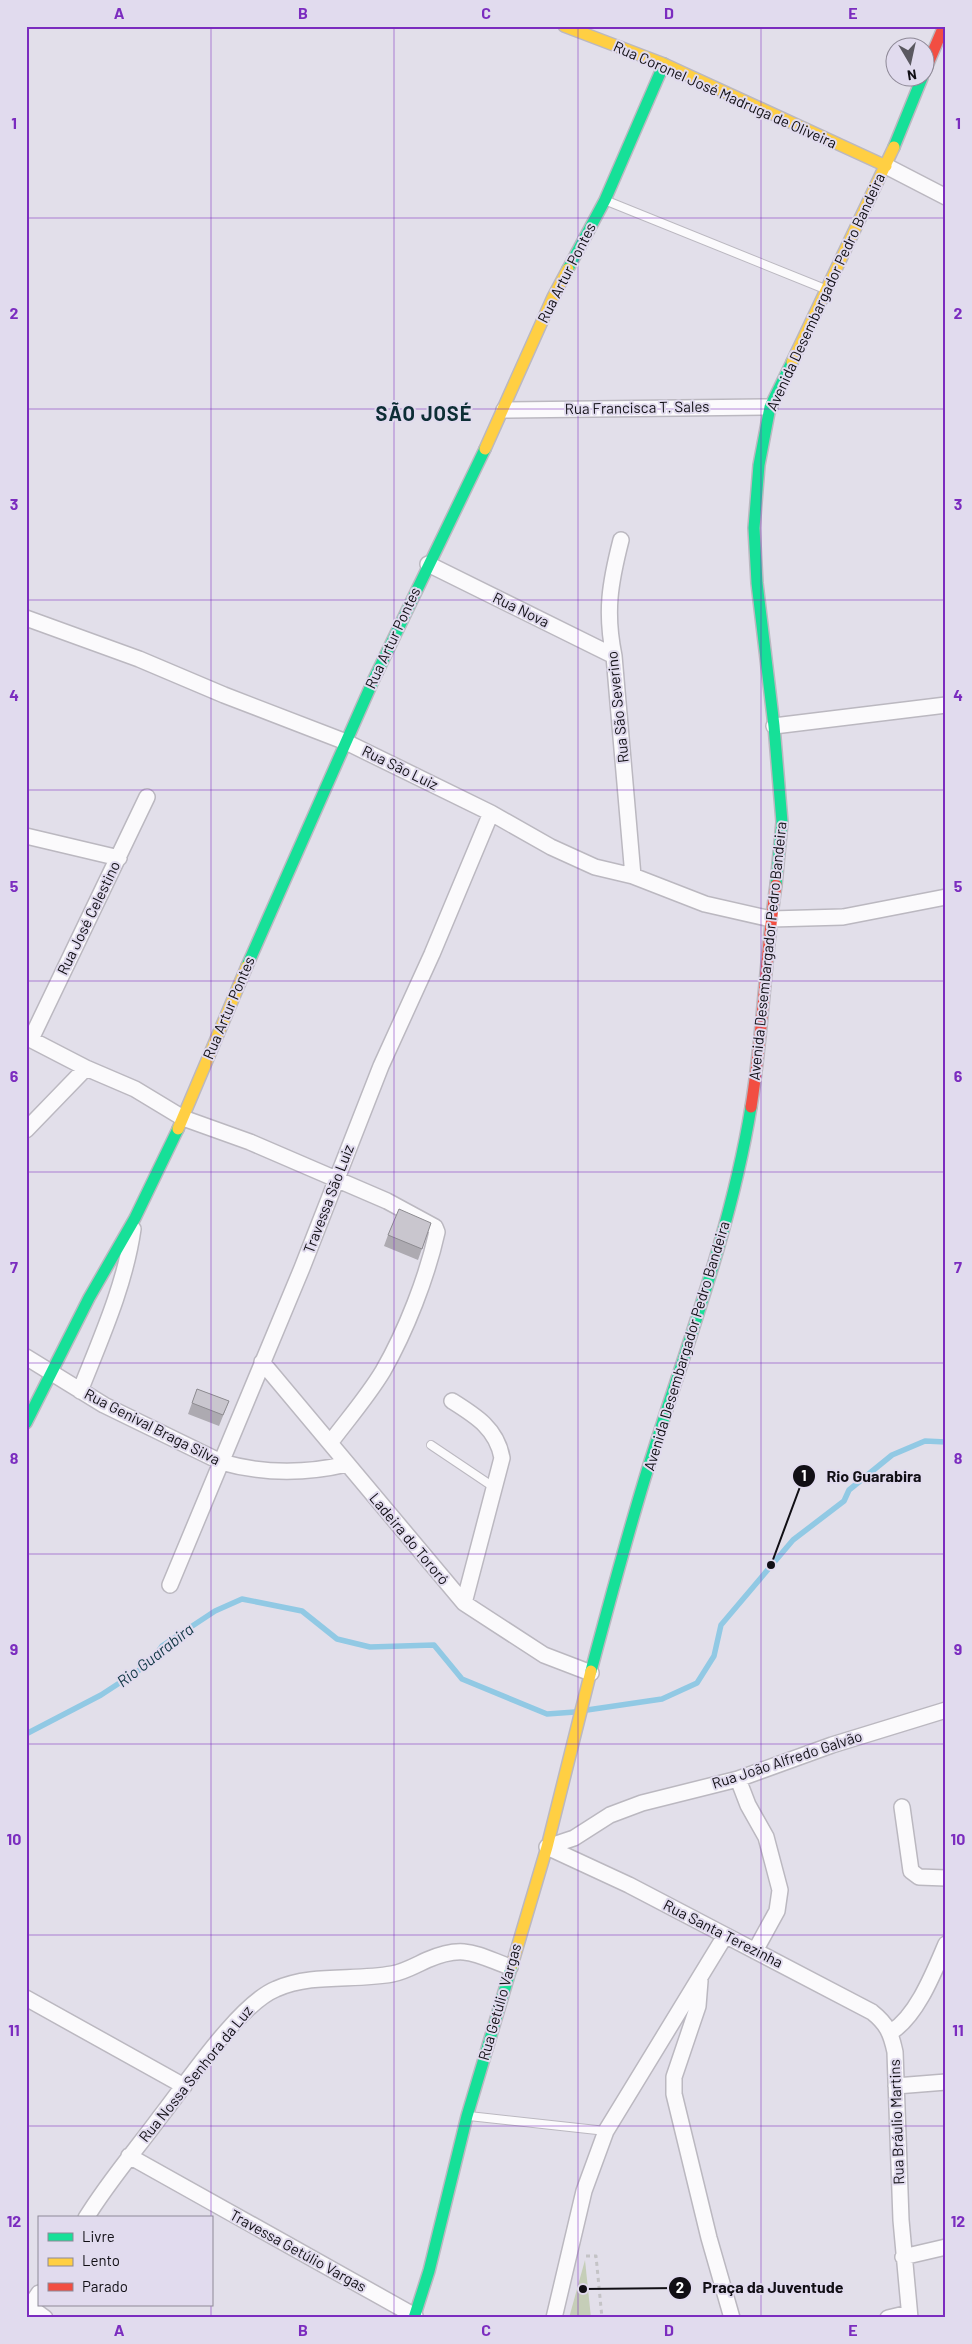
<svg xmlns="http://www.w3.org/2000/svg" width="972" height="2344" font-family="Barlow,sans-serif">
<rect width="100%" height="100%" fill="#e2dfea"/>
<path fill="#c5ceb8" d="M585,2260L591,2318H569Z"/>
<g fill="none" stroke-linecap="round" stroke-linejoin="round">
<path stroke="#91c9e4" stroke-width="5.5" d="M587,1710L662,1699L697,1683L714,1656L721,1625L793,1540L844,1501L849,1490L892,1455L925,1441L946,1442
M26,1734L101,1695L150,1663L162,1646L215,1611L242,1599L302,1611L337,1639L370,1647L434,1645L462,1679L547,1714L575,1712"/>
<defs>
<path id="lane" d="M607,201L825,289
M431,1445L495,1488
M469,2116L606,2131"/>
<path id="street" d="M886,166L946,197
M504,410L770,407
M621,540C610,583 605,612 614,656L633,876
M428,564L614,656
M26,618L139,659L224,695L346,742L491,813L551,847L595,867L633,876L705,904L771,919L843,917L946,897
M774,726L946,705
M26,836L119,858
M26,1037L86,1068L135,1089L183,1118L250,1142L387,1201L435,1227L437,1232C427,1277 406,1331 383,1371C368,1396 348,1419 330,1443
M31,1039L147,797
M26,1130L86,1068
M26,1357L104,1405L221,1462C263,1474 305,1474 347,1464
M262,1362L464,1603L544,1655L591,1673
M80,1391C101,1338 125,1285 133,1229
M452,1401C476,1416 497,1429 502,1458L464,1603
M170,1585L302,1268L381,1066L432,954L491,813
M738,1779L748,1805L766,1837L780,1890L777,1911L755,1951
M902,1807L911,1871L919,1877L946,1878
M547,1847L629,1885L872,2012C887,2024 891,2033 895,2052L901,2220L910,2318
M547,1847L574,1838L610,1815L642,1803L738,1779L832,1745L946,1710
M700,1981L698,2006L674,2077V2094L709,2238L732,2318
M26,1998L184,2086
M891,2032C917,2016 934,1972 946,1944
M896,2086L946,2082
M129,2156L415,2316
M86,2218C108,2182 135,2151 160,2117C186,2084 239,2004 276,1989C312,1973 354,1981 392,1974C404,1972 416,1965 427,1960C464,1944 475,1954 510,1967
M903,2257L946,2247
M26,2304L45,2318
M26,2312L39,2293
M554,2318L584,2191L606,2131L725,1936
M888,2318L909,2313"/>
<path id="fast" d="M894,147L922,78
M568,269L605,200L664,64
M776,885L782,822L774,726L757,583L754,528L759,465L770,407L792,362
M247,966L373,681L485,449
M26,1423L89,1298L135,1218L178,1129
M591,1671C608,1607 625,1544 644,1481C682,1357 730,1236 751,1107
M414,2318L429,2271L467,2116L512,1965"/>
<path id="slow" d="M564,26L664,64L886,166
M792,362L894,147
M485,449L553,297L568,269
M178,1129L247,966
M512,1965L547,1847L591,1671"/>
<path id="jam" d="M924,73L944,26
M751,1107C763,1034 765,959 776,885"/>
</defs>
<use href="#lane" stroke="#bbb8c0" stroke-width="10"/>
<use href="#street" stroke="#bbb8c0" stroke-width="18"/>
<use href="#fast" stroke="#bbb8c0" stroke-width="14"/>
<use href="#slow" stroke="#bbb8c0" stroke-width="14"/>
<use href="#jam" stroke="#bbb8c0" stroke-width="14"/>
<path stroke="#c4c3c6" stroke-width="3" stroke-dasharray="4 4" stroke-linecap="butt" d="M586,2256H596L602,2318"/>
<use href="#lane" stroke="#fbfafc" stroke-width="8"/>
<use href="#street" stroke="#fbfafc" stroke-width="15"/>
<use href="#fast" stroke="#16e098" stroke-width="11"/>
<use href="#slow" stroke="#ffcf43" stroke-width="11"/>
<use href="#jam" stroke="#f24e42" stroke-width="11"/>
</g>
<path fill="#adaab1" d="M431,1223L418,1260L384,1246L388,1235Z
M197,1389L229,1401L219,1426L188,1414Z"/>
<path fill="#c9c6ce" stroke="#8d8b90" d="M399,1209L431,1223L422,1249L388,1235Z
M197,1389L229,1401L223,1415L192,1403Z"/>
<path fill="none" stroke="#7b2cbf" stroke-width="1" stroke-opacity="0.55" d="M211,26V2218M394,26V2318M578,26V2318M761,26V2318M26,218H946M26,409H946M26,600H946M26,790H946M26,981H946M26,1172H946M26,1363H946M26,1554H946M26,1744H946M26,1935H946M26,2126H946M211,2305V2318"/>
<g text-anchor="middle" stroke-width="4" stroke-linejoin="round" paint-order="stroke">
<g font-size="15" fill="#110f15" stroke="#e1dbee">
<text transform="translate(725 95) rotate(24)" y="5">Rua Coronel José Madruga de Oliveira</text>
<text transform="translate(567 273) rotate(-63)" y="5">Rua Artur Pontes</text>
<text transform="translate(826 292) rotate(-65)" y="5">Avenida Desembargador Pedro Bandeira</text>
<text transform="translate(637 408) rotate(-1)" y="5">Rua Francisca T. Sales</text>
<text transform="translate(521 610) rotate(26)" y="5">Rua Nova</text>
<text transform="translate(393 638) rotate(-65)" y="5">Rua Artur Pontes</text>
<text transform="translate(618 707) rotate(-96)" y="5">Rua São Severino</text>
<text transform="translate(400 768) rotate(26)" y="5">Rua São Luiz</text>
<text transform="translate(89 918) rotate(-64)" y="5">Rua José Celestino</text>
<text transform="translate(768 951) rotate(-84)" y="5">Avenida Desembargador Pedro Bandeira</text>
<text transform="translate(229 1008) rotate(-67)" y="5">Rua Artur Pontes</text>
<text transform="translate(329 1199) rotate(-69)" y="5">Travessa São Luiz</text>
<text transform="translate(687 1346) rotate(-73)" y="5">Avenida Desembargador Pedro Bandeira</text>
<text transform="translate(152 1427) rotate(27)" y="5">Rua Genival Braga Silva</text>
<text transform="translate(409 1539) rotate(50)" y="5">Ladeira do Tororó</text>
<text transform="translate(787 1760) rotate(-18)" y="5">Rua João Alfredo Galvão</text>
<text transform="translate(723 1934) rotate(27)" y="5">Rua Santa Terezinha</text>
<text transform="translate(500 2002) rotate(-74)" y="5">Rua Getúlio Vargas</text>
<text transform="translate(196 2074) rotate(-51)" y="5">Rua Nossa Senhora da Luz</text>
<text transform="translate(897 2122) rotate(-92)" y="5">Rua Bráulio Martins</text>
<text transform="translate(298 2251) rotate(29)" y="5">Travessa Getúlio Vargas</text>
</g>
<g font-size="16" font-style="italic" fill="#113745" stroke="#e1dbee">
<text transform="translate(155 1655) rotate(-38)" y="6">Rio Guarabira</text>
</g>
<g font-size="20" font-weight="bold" letter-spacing="1" fill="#0d2e35" stroke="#e1dbee">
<text x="424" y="421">SÃO JOSÉ</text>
</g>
</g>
<path fill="none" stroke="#110f15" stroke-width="2" d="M771 1565L804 1476M583 2289L680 2288"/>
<g fill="#110f15" stroke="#e1dbee" stroke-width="2">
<circle cx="771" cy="1565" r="5"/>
<circle cx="583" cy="2289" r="5"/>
<circle cx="804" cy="1476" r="12"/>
<circle cx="680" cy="2288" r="12"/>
</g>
<g font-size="15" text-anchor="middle" font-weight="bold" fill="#fff">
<text x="804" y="1481">1</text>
<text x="680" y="2293">2</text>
</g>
<g font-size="16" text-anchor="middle" font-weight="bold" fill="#110f15" stroke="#e1dbee" stroke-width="4" stroke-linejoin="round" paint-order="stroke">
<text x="874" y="1482">Rio Guarabira</text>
<text x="773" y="2293">Praça da Juventude</text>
</g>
<rect width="972" height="2344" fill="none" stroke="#e1dbee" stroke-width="55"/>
<rect x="38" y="2216" width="175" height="90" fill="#e1dbee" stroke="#8e8997"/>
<rect x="48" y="2233" width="25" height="8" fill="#16e098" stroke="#8e8997"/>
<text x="82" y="2242" font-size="15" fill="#110f15">Livre</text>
<rect x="48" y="2258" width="25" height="8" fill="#ffcf43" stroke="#8e8997"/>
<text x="82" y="2266" font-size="15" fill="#110f15">Lento</text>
<rect x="48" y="2283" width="25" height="8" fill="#f24e42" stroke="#8e8997"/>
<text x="82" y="2292" font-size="15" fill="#110f15">Parado</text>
<g transform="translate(910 62) rotate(171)"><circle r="24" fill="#e1dbee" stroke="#8e8997"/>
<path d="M0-4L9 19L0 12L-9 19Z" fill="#5a5860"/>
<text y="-8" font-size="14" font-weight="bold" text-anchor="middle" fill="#110f15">N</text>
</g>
<rect x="28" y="28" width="916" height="2288" fill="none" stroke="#7b2cbf" stroke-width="2"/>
<g font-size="16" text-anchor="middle" font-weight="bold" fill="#7b2cbf">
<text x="119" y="19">A</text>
<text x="303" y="19">B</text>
<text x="486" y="19">C</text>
<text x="669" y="19">D</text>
<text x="853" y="19">E</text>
<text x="14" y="129">1</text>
<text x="958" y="129">1</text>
<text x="14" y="319">2</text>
<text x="958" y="319">2</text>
<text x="14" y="510">3</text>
<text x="958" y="510">3</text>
<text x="14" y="701">4</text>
<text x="958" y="701">4</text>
<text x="14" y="892">5</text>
<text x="958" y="892">5</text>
<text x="14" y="1082">6</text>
<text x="958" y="1082">6</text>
<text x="14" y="1273">7</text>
<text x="958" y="1273">7</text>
<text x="14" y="1464">8</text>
<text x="958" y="1464">8</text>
<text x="14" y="1655">9</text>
<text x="958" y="1655">9</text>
<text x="14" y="1845">10</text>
<text x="958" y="1845">10</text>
<text x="14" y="2036">11</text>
<text x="958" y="2036">11</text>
<text x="14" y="2227">12</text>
<text x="958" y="2227">12</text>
<text x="119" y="2336">A</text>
<text x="303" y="2336">B</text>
<text x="486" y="2336">C</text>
<text x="669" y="2336">D</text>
<text x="853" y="2336">E</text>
</g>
</svg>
